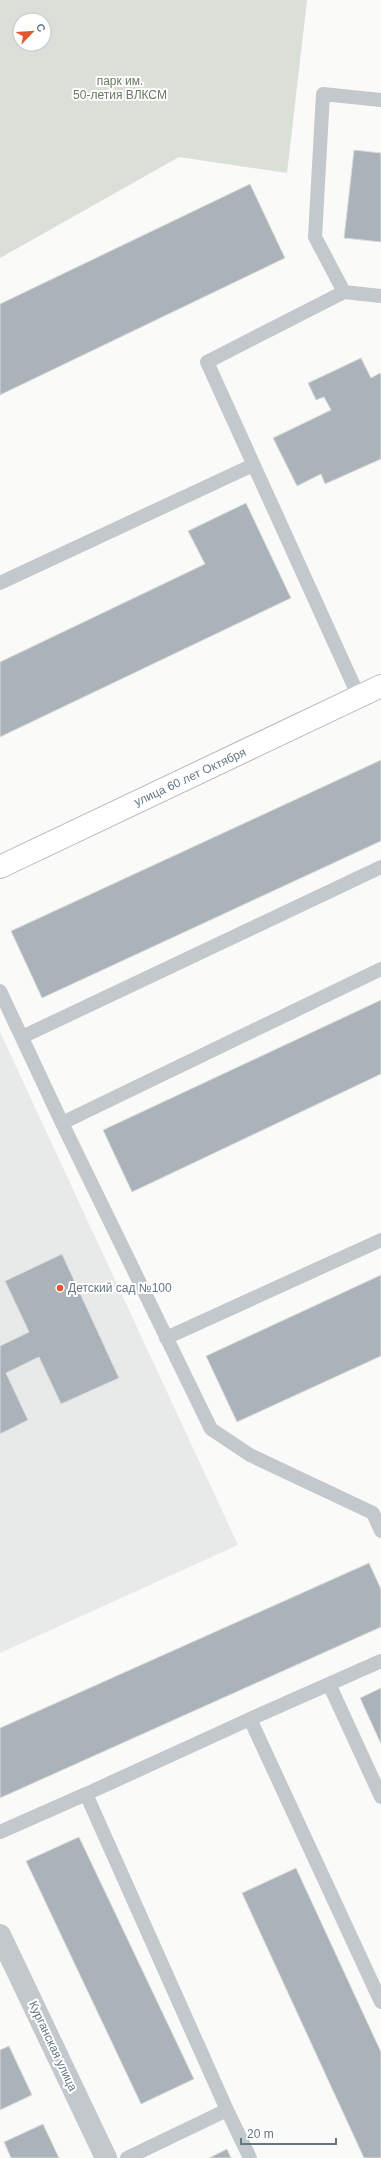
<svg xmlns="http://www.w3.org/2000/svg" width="381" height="2158" font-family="Arial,sans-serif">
<rect width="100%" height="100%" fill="#fafaf8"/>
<path fill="#e8e9e9" d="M0,1032L238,1545L0,1653Z"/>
<path fill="#dadfd7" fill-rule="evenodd" d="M0,0H307L287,173L179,157L0,258ZM20,20H44V44H20Z"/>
<path fill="#aab3b9" stroke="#dcdcda" d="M354,150L381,153V242L344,238Z
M250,184L285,258L0,395V304Z
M361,358L371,378L380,373L381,375V459L325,484L321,474L297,486L273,438L331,410L324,397L316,400L308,383Z
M246,503L291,598L0,737V662L205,564L188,531Z
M381,760V841L42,998L11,931Z
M381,1000V1074L132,1192L103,1130Z
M62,1254L119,1378L61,1404L39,1357L6,1373L28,1420L0,1434V1346L29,1332L5,1281Z
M381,1275V1356L237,1422L206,1356Z
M369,1563L381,1589V1627L0,1798V1728Z
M381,1688V1744L360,1698Z
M79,1837L194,2079L141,2104L26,1861Z
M296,1868L381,2052V2158H364L242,1893Z
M9,2046L32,2095L0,2110V2050Z
M43,2124L59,2158H11L4,2142Z
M227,2149L231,2158H209Z"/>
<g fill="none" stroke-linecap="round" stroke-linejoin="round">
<defs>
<path id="secondary" d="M0,867L381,686"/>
</defs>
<use href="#secondary" stroke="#b3babf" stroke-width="24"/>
<path stroke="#c3c8cc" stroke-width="14" d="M344,292L315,237L323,94L381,100
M0,583L253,465
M359,697L207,362L344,292L381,296
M0,991L62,1123L211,1429L250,1455L373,1513L381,1531
M22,1037L381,867
M62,1123L381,969
M166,1338L381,1240
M329,1684L381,1797
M250,1719L381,1661
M86,1794L250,1719L381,2002
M0,1832L86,1794L227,2110
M127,2158L227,2110L250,2158"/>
<path stroke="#c3c8cc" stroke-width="22" d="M0,1935L106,2158"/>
<use href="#secondary" stroke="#fff" stroke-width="22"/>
</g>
<circle fill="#e4572e" stroke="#fff" stroke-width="1.5" cx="60" cy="1288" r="4"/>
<g text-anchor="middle" stroke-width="4" stroke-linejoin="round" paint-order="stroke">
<g font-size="12" fill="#687a64" stroke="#fff">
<text x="120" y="85">парк им.<tspan x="120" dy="14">50-летия ВЛКСМ</tspan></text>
</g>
<g font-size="12" fill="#657683" stroke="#fff">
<text transform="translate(190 777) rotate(-25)" y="4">улица 60 лет Октября</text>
<text transform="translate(53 2046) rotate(65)" y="4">Курганская улица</text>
</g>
<g font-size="12" fill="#657683" stroke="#fff" text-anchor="start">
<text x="68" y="1292">Детский сад №100</text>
</g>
</g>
<g transform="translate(32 32) rotate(65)"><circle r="19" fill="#ffffff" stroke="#c1c8cd"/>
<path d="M0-3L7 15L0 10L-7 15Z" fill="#e4572e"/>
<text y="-6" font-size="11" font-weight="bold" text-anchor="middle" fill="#657683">С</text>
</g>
<path d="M241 2138v6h95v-6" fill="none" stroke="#657683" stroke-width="2"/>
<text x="247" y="2138" font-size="12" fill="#657683" stroke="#ffffff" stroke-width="3" paint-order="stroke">20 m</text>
</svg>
